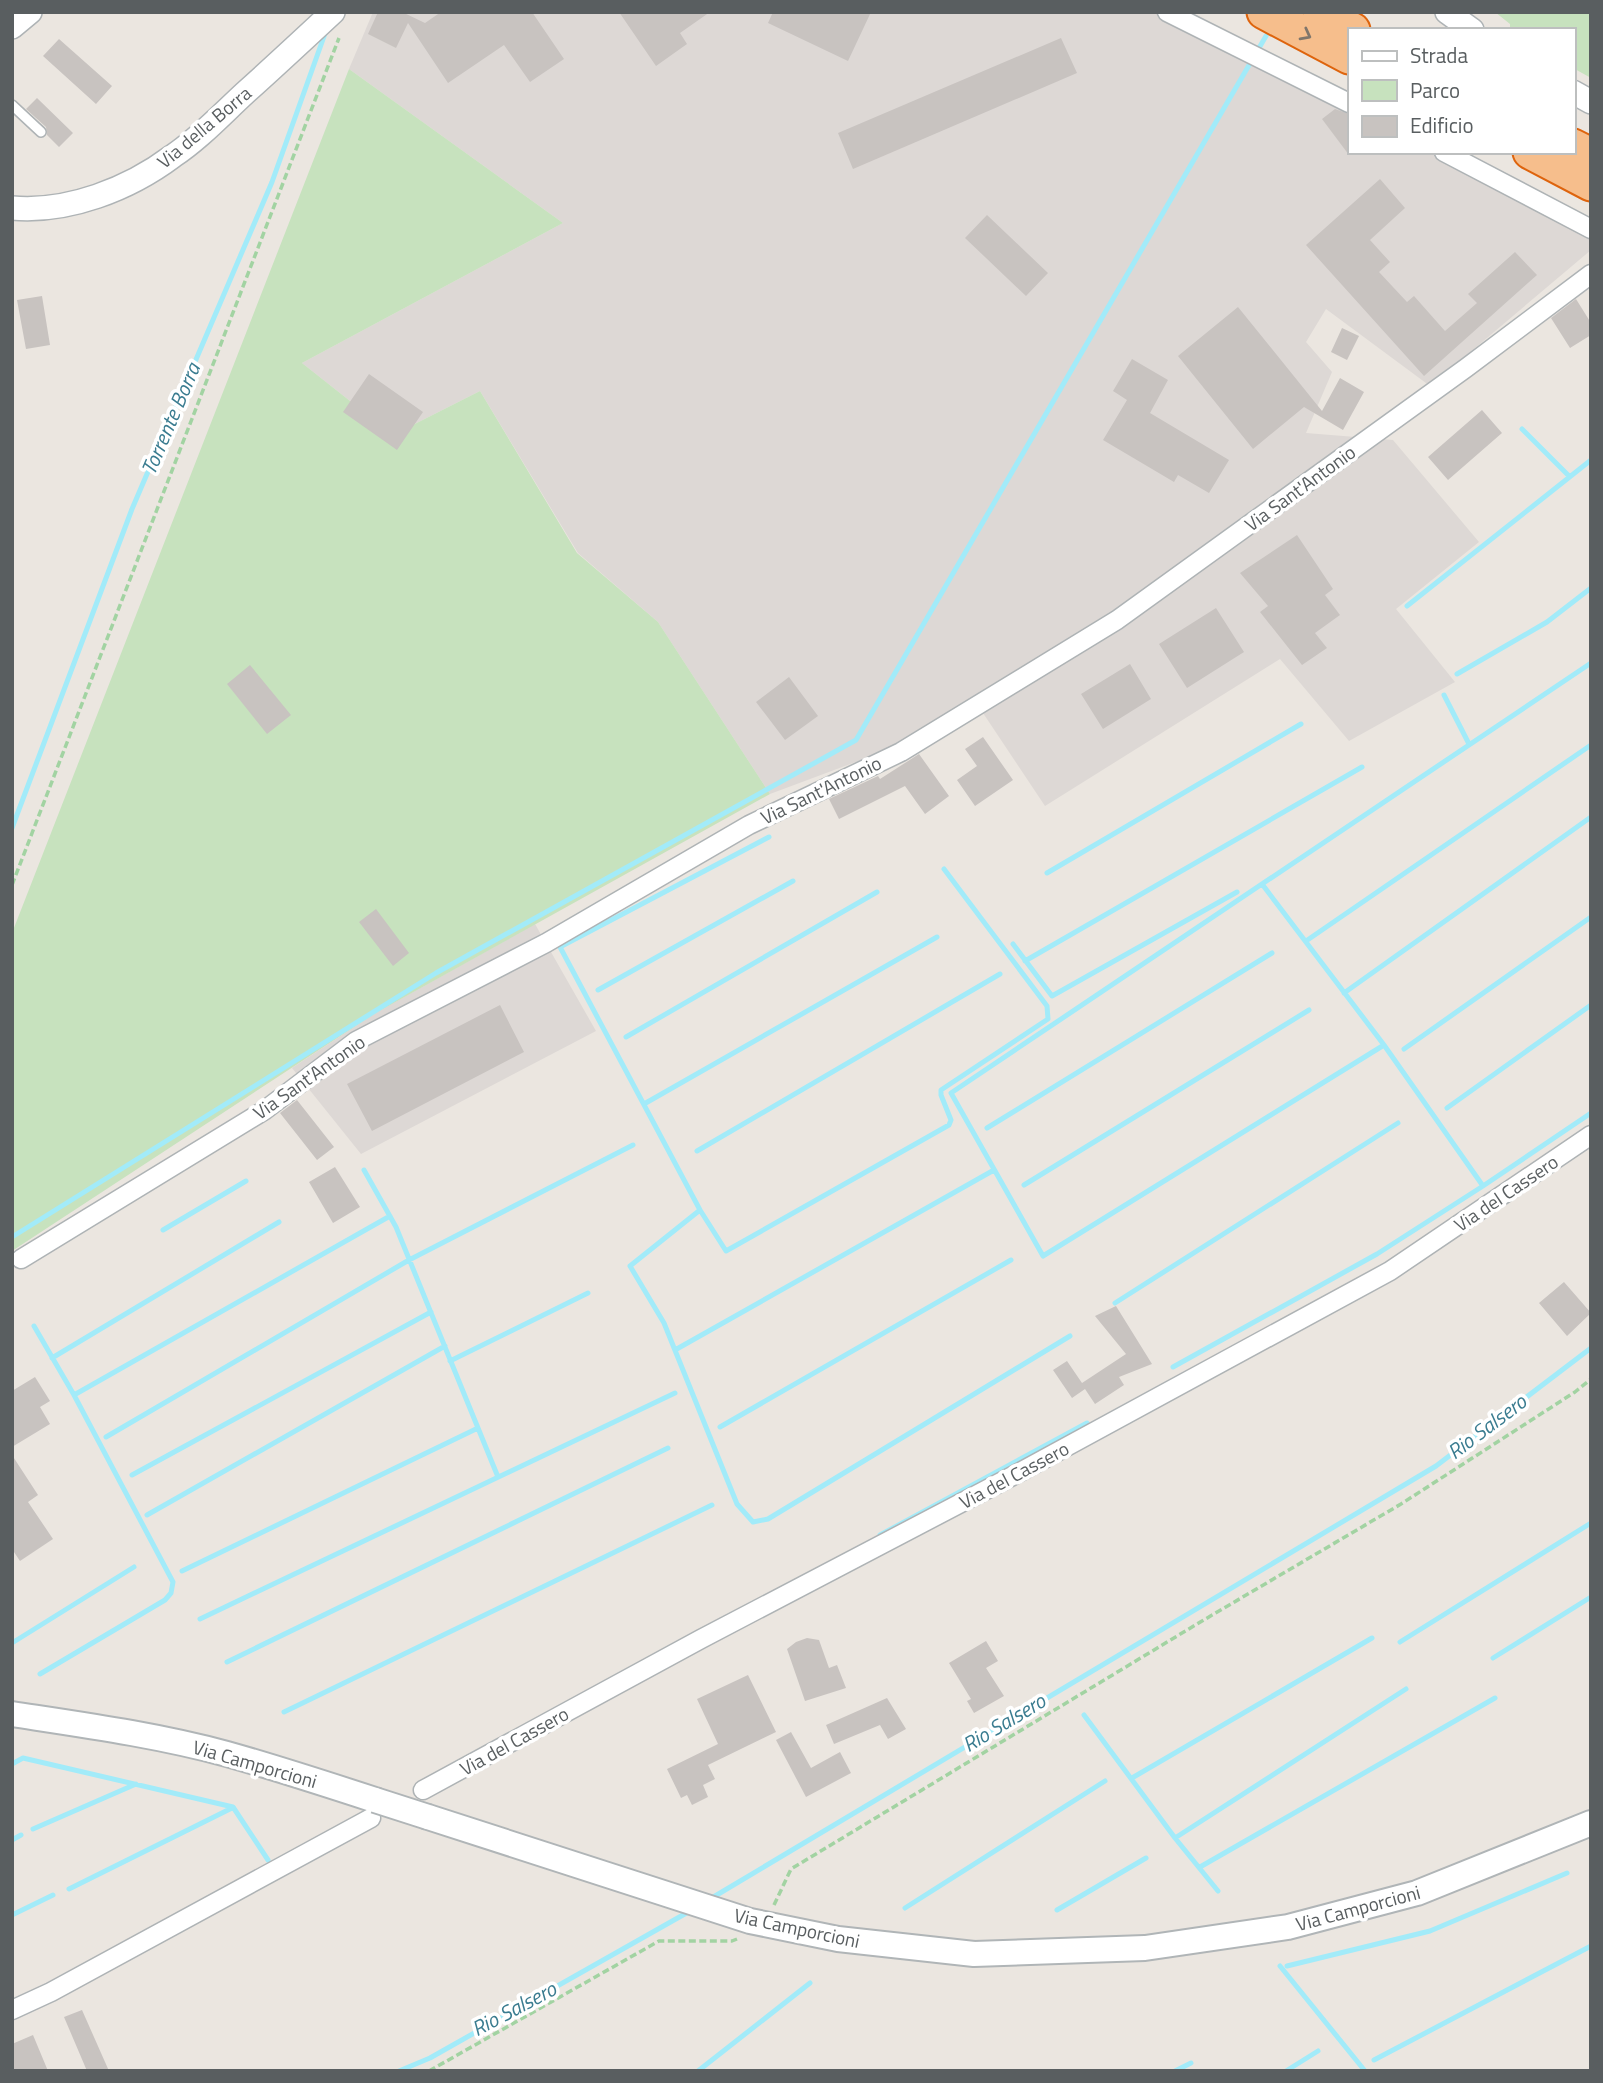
<svg xmlns="http://www.w3.org/2000/svg" width="1603" height="2083" font-family="'Titillium Web',sans-serif">
<rect width="100%" height="100%" fill="#ebe6e0"/>
<path fill="#ddd8d5" d="M373,12H1158L1349,106V152H1439L1591,231V250L1430,386L1326,309L1306,342L1332,372L1306,433L1393,440L1479,542L1396,609L1455,682L1349,741L1280,659L1045,806L973,698L893,748L770,794L658,622L578,553L480,391L393,435L302,363L563,223L349,69Z
M535,924L596,1031L361,1154L292,1068L374,1014Z"/>
<path fill="#c7e2be" d="M1495,12H1591V78L1573,68V30H1510V24Z
M349,69L563,223L302,363L393,435L480,391L577,553L658,622L770,794L374,1014L12,1251V933Z"/>
<g fill="none" stroke-linecap="round" stroke-linejoin="round">
<path stroke="#a2ebf9" stroke-width="5" d="M1522,429L1569,476
M1407,606L1591,460
M1457,674L1547,622L1591,588
M1444,695L1469,744
M12,828L132,509L272,182L327,28
M769,837L560,947L700,1210L630,1266L664,1323L737,1504L753,1522L768,1519L1070,1336
M1047,873L1301,724
M1262,884L1384,1045L1483,1186
M1306,941L1591,745
M1013,944L1052,996L1237,892
M1025,961L1362,767
M598,990L793,881
M1344,993L1591,817
M626,1037L877,892
M1384,1045L1043,1256L951,1093L1591,663
M1404,1049L1591,917
M644,1104L937,937
M1447,1108L1591,1005
M987,1128L1272,953
M697,1151L1000,974
M364,1170L396,1227L498,1477
M1024,1185L1309,1010
M700,1210L726,1251L949,1125L951,1120L941,1095V1090L1048,1019L1047,1006L944,869
M163,1230L246,1181
M12,1237L436,973L856,740L1266,36
M1115,1303L1398,1123
M34,1326L74,1395L173,1582L171,1593L165,1600L40,1674
M675,1350L994,1170
M52,1358L279,1222
M450,1361L588,1293
M1173,1367L1377,1254L1483,1186L1591,1113
M74,1395L390,1216
M720,1427L1011,1260
M106,1437L409,1260L633,1145
M132,1475L431,1312
M147,1515L445,1346
M880,1535L1087,1423
M182,1571L478,1428
M200,1619L675,1393
M1400,1642L1591,1523
M12,1643L134,1567
M1493,1658L1591,1597
M227,1662L668,1448
M284,1712L712,1505
M1084,1715L1175,1838L1218,1891
M12,1764L23,1758L233,1807L268,1860
M1132,1778L1372,1638
M33,1829L136,1784
M1175,1838L1406,1689
M12,1840L21,1835
M1200,1867L1495,1698
M69,1889L232,1808
M710,1899L1436,1466L1591,1348
M905,1908L1105,1781
M1057,1910L1146,1858
M12,1915L53,1895
M1280,1966L1365,2071
M1287,1966L1430,1931L1567,1873
M1374,2060L1591,1946
M399,2071L430,2058L690,1911
M698,2071L810,1983
M1175,2071L1191,2063
M1286,2071L1318,2051"/>
</g>
<path fill="#c8c3c0" d="M378,12H402L425,23L441,12H532L564,59L530,82L504,45L448,83L408,23L396,48L368,34Z
M619,12H710L680,33L687,44L656,66Z
M773,12H871L848,61L768,23Z
M1061,38L1077,73L853,169L838,133Z
M59,39L112,86L96,104L43,56Z
M37,98L73,133L59,147L47,135L46,127L26,109Z
M1335,109L1349,114V155L1322,119Z
M1380,179L1405,208L1370,240L1390,262L1379,272L1407,302L1414,296L1445,331L1477,303L1468,294L1515,252L1537,275L1424,376L1306,245Z
M987,215L1048,273L1026,296L965,238Z
M42,296L50,345L26,349L17,300Z
M1576,299L1591,323V335L1570,348L1551,318Z
M1238,307L1322,411L1340,378L1364,392L1343,430L1304,407L1253,449L1178,356Z
M1342,328L1359,336L1347,360L1331,352Z
M1132,359L1168,380L1150,413L1229,460L1209,493L1178,475L1174,482L1103,440L1127,400L1113,391Z
M369,374L423,412L397,450L343,412Z
M1482,410L1502,433L1448,480L1428,457Z
M1297,535L1333,589L1325,595L1340,615L1315,633L1327,648L1302,665L1260,612L1268,606L1240,573Z
M1216,608L1244,652L1187,688L1159,644Z
M1130,664L1151,699L1103,729L1081,694Z
M250,665L291,715L267,734L227,684Z
M789,677L818,716L785,740L756,702Z
M983,737L1013,780L975,806L957,780L977,766L965,749Z
M919,754L949,796L925,814L905,786L839,819L829,799L878,776L880,779Z
M376,909L409,953L393,966L359,922Z
M500,1005L524,1052L372,1131L347,1084Z
M297,1100L334,1147L317,1160L280,1113Z
M335,1167L360,1207L333,1223L309,1182Z
M1564,1282L1591,1313L1567,1336L1539,1303Z
M1116,1306L1152,1364L1119,1377L1124,1385L1095,1404L1085,1389L1072,1398L1053,1370L1067,1361L1082,1383L1126,1354L1095,1316Z
M35,1377L50,1401L40,1407L50,1424L12,1447V1391Z
M12,1455L38,1495L28,1502L53,1539L20,1561L12,1549Z
M807,1638L819,1640L829,1668L837,1665L846,1688L805,1701L787,1649L796,1642Z
M986,1641L998,1661L986,1668L1004,1696L974,1713L967,1701L971,1699L949,1663Z
M748,1675L776,1732L708,1765L715,1779L703,1785L708,1797L692,1805L687,1795L681,1798L667,1769L718,1744L697,1699Z
M887,1698L906,1729L888,1739L880,1725L834,1744L826,1725Z
M791,1732L811,1768L840,1752L851,1773L806,1797L776,1740Z
M82,2010L109,2071H87L64,2017Z
M33,2035L48,2071H12V2044Z"/>
<g fill="none" stroke-linecap="round" stroke-linejoin="round">
<defs>
<path id="service" d="M12,105L41,132"/>
<path id="minor" d="M1167,12L1349,103
M1444,152L1591,229
M21,1259L265,1110L356,1041L546,943L749,825L901,752L1117,620L1466,368L1591,274
M423,1790L701,1639L1020,1472L1390,1271L1591,1135
M12,2010L51,1992L371,1818"/>
<path id="tertiary" d="M1447,12L1472,30
M12,27L30,12
M1573,92L1591,102
M12,208C68,213 129,189 173,156C200,138 222,114 246,92C275,66 304,39 333,12"/>
<path id="secondary" d="M12,1714C84,1725 157,1735 227,1754C277,1768 326,1784 375,1800
M428,1817L750,1921L838,1939L974,1954L1145,1948L1288,1927L1417,1893L1591,1823"/>
<path id="motorway" d="M1264,12L1349,57
M1320,12L1353,30
M1573,146L1591,155
M1530,152L1591,184"/>
</defs>
<use href="#service" stroke="#aeb3b5" stroke-width="12"/>
<use href="#minor" stroke="#aeb3b5" stroke-width="21"/>
<use href="#tertiary" stroke="#aeb3b5" stroke-width="26"/>
<use href="#secondary" stroke="#b0b5b7" stroke-width="28"/>
<use href="#motorway" stroke="#de640d" stroke-width="37"/>
<path stroke="#a2d3a2" stroke-width="3.5" stroke-dasharray="7 3.5" stroke-linecap="butt" d="M12,885L339,38
M774,1905L791,1869L1202,1621L1401,1504L1575,1392L1591,1379
M429,2071L659,1941H732L737,1939"/>
<use href="#service" stroke="#fff" stroke-width="9"/>
<use href="#minor" stroke="#fff" stroke-width="18"/>
<use href="#tertiary" stroke="#fff" stroke-width="23"/>
<use href="#secondary" stroke="#fff" stroke-width="24"/>
<use href="#motorway" stroke="#f6be8c" stroke-width="33"/>
<defs>
<path id="secondary-bridge" d="M375,1800L428,1817"/>
</defs>
<use href="#secondary-bridge" stroke="#b0b5b7" stroke-width="28" stroke-linecap="butt"/>
<use href="#secondary-bridge" stroke="#fff" stroke-width="24"/>
</g>
<defs><path id="oneway-chevron" d="M-2-3.5L2.5 0L-2 3.5" fill="none" stroke-width="1.6" stroke-linecap="round" stroke-linejoin="round" transform="scale(1.75)"/></defs>
<use stroke="#80766b" href="#oneway-chevron" transform="translate(1306 35) rotate(28)"/>
<g text-anchor="middle" stroke-width="7" stroke-linejoin="round" paint-order="stroke">
<g font-size="19" fill="#595e60" stroke="#fff">
<text transform="translate(204 127) rotate(-40)" y="7">Via della Borra</text>
<text transform="translate(1300 488) rotate(-36)" y="7">Via Sant'Antonio</text>
<text transform="translate(821 790) rotate(-26)" y="7">Via Sant'Antonio</text>
<text transform="translate(309 1077) rotate(-35)" y="7">Via Sant'Antonio</text>
<text transform="translate(1506 1193) rotate(-34)" y="7">Via del Cassero</text>
<text transform="translate(1014 1475) rotate(-28)" y="7">Via del Cassero</text>
<text transform="translate(514 1741) rotate(-29)" y="7">Via del Cassero</text>
<text transform="translate(255 1764) rotate(16)" y="7">Via Camporcioni</text>
<text transform="translate(1358 1908) rotate(-15)" y="7">Via Camporcioni</text>
<text transform="translate(797 1928) rotate(12)" y="7">Via Camporcioni</text>
</g>
<g font-size="21" font-style="italic" fill="#3a7c90" stroke="#fff">
<text transform="translate(171 419) rotate(-67)" y="7">Torrente Borra</text>
<text transform="translate(1487 1427) rotate(-37)" y="7">Rio Salsero</text>
<text transform="translate(1004 1723) rotate(-31)" y="7">Rio Salsero</text>
<text transform="translate(514 2009) rotate(-28)" y="7">Rio Salsero</text>
</g>
</g>
<rect width="1603" height="2083" fill="none" stroke="#595e60" stroke-width="28"/>
<rect x="1348" y="28" width="228" height="126" fill="#ffffff" stroke="#bdbfbf" stroke-width="2"/>
<rect x="1362" y="51" width="35" height="10" fill="#ffffff" stroke="#bdbfbf" stroke-width="2"/>
<text x="1410" y="63" font-size="21" fill="#595e60">Strada</text>
<rect x="1362" y="80" width="35" height="21" fill="#c7e2be" stroke="#bdbfbf" stroke-width="2"/>
<text x="1410" y="98" font-size="21" fill="#595e60">Parco</text>
<rect x="1362" y="116" width="35" height="21" fill="#c8c3c0" stroke="#bdbfbf" stroke-width="2"/>
<text x="1410" y="133" font-size="21" fill="#595e60">Edificio</text>
</svg>
